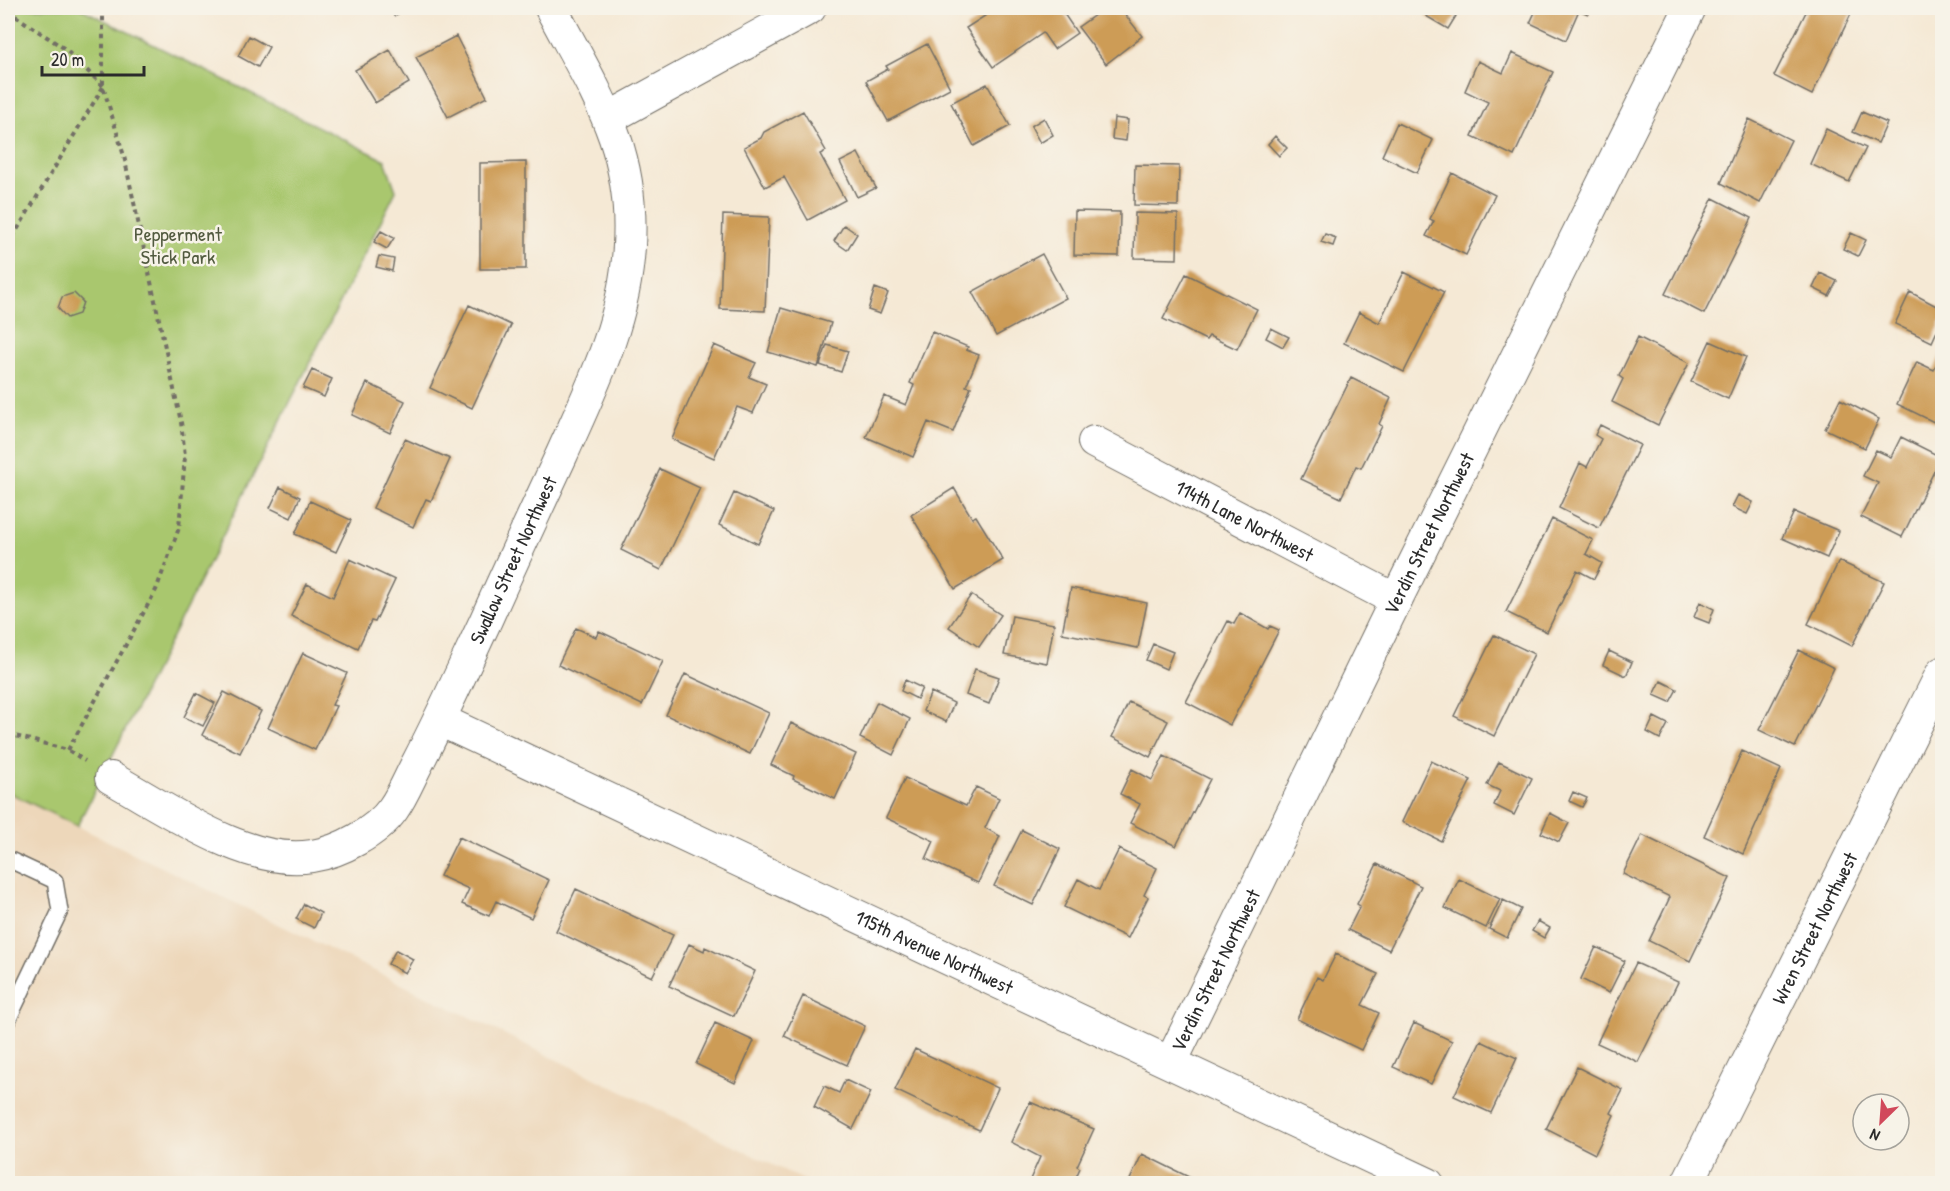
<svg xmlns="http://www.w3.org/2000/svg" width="1950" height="1191" font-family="'Patrick Hand',sans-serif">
<rect width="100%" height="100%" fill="#f7f3e8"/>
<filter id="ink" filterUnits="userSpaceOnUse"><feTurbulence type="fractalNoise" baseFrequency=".0167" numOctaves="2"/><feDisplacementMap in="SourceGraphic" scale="12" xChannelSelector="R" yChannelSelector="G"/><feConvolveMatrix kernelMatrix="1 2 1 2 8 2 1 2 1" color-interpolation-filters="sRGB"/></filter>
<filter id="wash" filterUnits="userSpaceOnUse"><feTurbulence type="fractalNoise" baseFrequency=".008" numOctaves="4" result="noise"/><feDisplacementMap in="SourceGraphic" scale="24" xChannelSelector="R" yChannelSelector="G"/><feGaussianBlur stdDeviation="1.35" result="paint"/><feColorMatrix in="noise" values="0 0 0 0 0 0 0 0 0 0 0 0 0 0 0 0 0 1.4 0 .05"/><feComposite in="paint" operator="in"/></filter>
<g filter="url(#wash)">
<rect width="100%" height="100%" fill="#f5e9d5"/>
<path fill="#edd7ba" d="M8,792L77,826L810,1183H8Z"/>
<path fill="#a9c76e" stroke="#6a794c" stroke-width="1.5" d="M8,8H80L385,160L396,191L77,826L8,792Z"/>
<g id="blocks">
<path fill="#cd9c56" d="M390,8H409L394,16Z
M997,8H1060L1077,33L1054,49L1043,33L993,67L966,28Z
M1105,8H1120L1142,36L1106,64L1078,27Z
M1431,8H1442L1456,16L1448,29L1426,16Z
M1537,8H1591L1588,14L1579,10L1566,40L1530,23Z
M1808,8H1838L1851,14L1812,95L1774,76Z
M249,36L269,47L258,67L238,56Z
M456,36L487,97L448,117L416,57Z
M927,44L950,88L888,121L866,81L888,69L886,66Z
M390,50L409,83L375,103L355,70Z
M1512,53L1553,72L1514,156L1472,136L1488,102L1465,91L1478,61L1503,73Z
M987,84L1010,126L974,146L951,103Z
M803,111L826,151L820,154L845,200L808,220L784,177L765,187L744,147L761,138L764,132Z
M1862,112L1887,123L1878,143L1853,132Z
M1044,118L1053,135L1040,143L1031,126Z
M1114,118L1128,120L1126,141L1112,139Z
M1749,119L1791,140L1760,203L1721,183Z
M1397,123L1433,140L1417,173L1382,156Z
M1826,129L1866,148L1849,182L1810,164Z
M1275,136L1287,148L1279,156L1268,144Z
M858,153L876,188L857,197L840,162Z
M526,162V269H480V163Z
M1135,165L1179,166L1178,206L1134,205Z
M1452,173L1495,195L1466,255L1426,236L1434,221L1430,219Z
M1713,198L1752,218L1704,314L1665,294Z
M1075,211L1120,212L1119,256L1074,255Z
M1135,213L1178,214L1177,259L1134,258Z
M723,215L769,217L765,311L720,309Z
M844,225L857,234L847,250L834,241Z
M381,231L394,238L387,249L374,242Z
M1851,233L1866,240L1858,256L1843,249Z
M1325,234L1336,238L1333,246L1321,242Z
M1042,254L1066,298L996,336L972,292Z
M379,256L394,259L392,271L376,267Z
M1404,272L1444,292L1404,372L1344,343L1359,312L1379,323Z
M1820,273L1837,281L1829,296L1813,288Z
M1186,274L1257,309L1237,349L1209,336L1206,340L1163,319Z
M875,288L888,293L880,314L868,310Z
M1910,292L1942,309V320L1932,342L1895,324Z
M74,293L83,302L79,314L67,318L58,308L62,297Z
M469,305L511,325L472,408L430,388Z
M781,308L831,323L818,367L768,352Z
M1271,328L1289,337L1283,347L1266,338Z
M932,332L968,347L966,350L979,355L966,386L971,387L953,432L928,422L913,457L866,437L884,396L906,405L914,385L910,383Z
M1638,337L1689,363L1658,425L1612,402L1623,379L1619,376Z
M1710,341L1746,357L1728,399L1691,382Z
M714,345L756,363L749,377L766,384L753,413L737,407L714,458L672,439Z
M827,345L848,351L841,372L820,365Z
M1942,352V426L1897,404L1917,362L1934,370Z
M312,370L332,379L324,397L303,388Z
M1351,378L1391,398L1379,424L1382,426L1361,468L1356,466L1341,498L1301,479Z
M367,383L405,401L390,433L352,415Z
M1840,399L1879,419L1865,448L1825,429Z
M1600,425L1640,445L1599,528L1559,508L1580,463L1587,467L1601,439L1595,435Z
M1901,437L1941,457L1902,537L1861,517L1878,483L1863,476L1876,450L1891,457Z
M405,439L450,459L431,501L426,499L413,527L373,508Z
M660,469L700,488L661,570L621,550Z
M280,487L300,497L291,518L270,508Z
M954,488L972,518L976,516L1003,560L955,589L911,515Z
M734,493L774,511L758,544L719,525Z
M1738,495L1753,502L1747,514L1732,507Z
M310,501L351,520L336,552L295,534Z
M1794,512L1839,531L1827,558L1782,538Z
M1552,519L1593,540L1586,554L1602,563L1594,579L1577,570L1547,632L1506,612Z
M350,559L395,580L375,622L371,621L358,648L291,616L307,584L333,597Z
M1839,561L1884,582L1852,646L1808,624Z
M1071,588L1147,603L1138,648L1062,633Z
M971,595L1001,615L979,647L949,627Z
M1700,602L1714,609L1709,623L1694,617Z
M1240,613L1268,629L1270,626L1279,630L1230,725L1186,702L1228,621L1234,624Z
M1012,616L1054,624L1047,663L1004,655Z
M576,628L596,637L599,631L663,661L642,705L558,665Z
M1494,635L1534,654L1494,736L1454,716Z
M1153,644L1173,652L1166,669L1146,660Z
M1799,650L1834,668L1795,747L1759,730Z
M1609,651L1632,662L1626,676L1603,665Z
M303,653L347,673L332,705L336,706L315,750L268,728Z
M975,669L999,677L989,704L966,695Z
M685,674L769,713L750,754L666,715Z
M905,680L922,688L917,699L901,691Z
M1661,681L1677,689L1670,702L1654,695Z
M224,692L261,711L240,753L202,735Z
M931,692L954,703L946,722L923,711Z
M196,693L215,703L203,726L184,717Z
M877,702L910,719L893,755L860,738Z
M1129,702L1168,721L1150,757L1112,737Z
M1654,717L1668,724L1660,739L1647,732Z
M791,723L856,754L835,799L793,779L794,776L771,765Z
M1742,751L1781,769L1743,854L1704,836Z
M1164,756L1210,779L1176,846L1130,823L1140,804L1120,794L1132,769L1152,780Z
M1431,761L1471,780L1441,841L1402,822Z
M1499,762L1532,778L1514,815L1494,805L1500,791L1487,785Z
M905,778L966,806L976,787L999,798L985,828L1000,836L978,883L926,859L934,841L886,818Z
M1573,792L1587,798L1582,807L1569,801Z
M1550,813L1569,823L1559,842L1541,833Z
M1022,830L1060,849L1033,905L994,886Z
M1642,835L1730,878L1690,961L1649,941L1670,897L1623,874Z
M459,837L549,880L531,918L496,901L489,916L462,904L469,889L440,876Z
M1119,849L1157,868L1144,895L1148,897L1128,938L1064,907L1078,879L1099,890Z
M1377,864L1421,886L1389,950L1348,930L1360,906L1357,904Z
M1459,879L1500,899L1486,928L1445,908Z
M576,889L673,935L652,977L556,931Z
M1503,900L1521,909L1507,938L1489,929Z
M304,904L321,913L314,928L296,919Z
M1538,921L1550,928L1544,938L1532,931Z
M689,944L704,951L705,947L755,971L734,1016L669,986Z
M1596,947L1625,961L1609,993L1581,979Z
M396,950L413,959L405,973L388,964Z
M1336,954L1378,974L1362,1005L1379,1013L1361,1050L1297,1019L1317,977L1323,980Z
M1636,963L1678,982L1638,1062L1597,1043Z
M803,996L865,1026L847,1065L784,1036Z
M715,1023L754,1041L735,1083L696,1064Z
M1414,1023L1452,1041L1431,1084L1393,1067Z
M1481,1041L1517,1058L1491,1113L1454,1096Z
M915,1049L998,1088L979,1130L895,1090Z
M1577,1067L1623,1090L1611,1113L1614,1115L1595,1154L1546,1129Z
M845,1080L871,1092L853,1129L814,1107L824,1086L839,1093Z
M1030,1102L1094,1129L1077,1166L1080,1168L1073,1184L1061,1178L1058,1184H1028L1040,1157L1011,1142Z
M1142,1154L1203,1184H1128Z"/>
</g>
</g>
<g filter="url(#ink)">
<use href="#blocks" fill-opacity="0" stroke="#726e66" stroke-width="1.5"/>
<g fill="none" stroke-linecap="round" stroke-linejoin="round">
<defs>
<path id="service" d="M8,859L55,881L60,911L8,1020"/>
<g id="minor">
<path d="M609,118L810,8"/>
<path id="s1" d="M1094,442L1396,600"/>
<path id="s2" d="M440,720L1428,1184"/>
<path id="s3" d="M111,778C167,809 248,867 312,856C339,852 377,832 393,809C403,795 410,777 418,762C442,716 463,669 485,622C510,566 536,510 562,454C592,387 625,322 629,246C635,147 595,92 551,8"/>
<path id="s4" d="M1171,1062L1396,600L1690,8"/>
<path id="s5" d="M1687,1184L1942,673"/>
</g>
</defs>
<use href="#service" stroke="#726e66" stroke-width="18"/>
<use href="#minor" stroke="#726e66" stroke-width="34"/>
<path stroke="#726e66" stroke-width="4" stroke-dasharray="4.5 4.5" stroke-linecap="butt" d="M8,11L65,49L103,86
M8,245L103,87
M8,734L68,750L85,761
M68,750L156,590L179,528L185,456L181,422L124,156L103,86V8"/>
<use href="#service" stroke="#fff" stroke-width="15"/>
<use href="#minor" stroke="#fff" stroke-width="32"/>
</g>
</g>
<g text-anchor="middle" stroke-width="5" stroke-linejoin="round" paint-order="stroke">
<g font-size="20" fill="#515a3f" stroke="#f7f3e8">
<text x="178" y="241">Pepperment<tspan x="178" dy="23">Stick Park</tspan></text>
</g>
<g font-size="20" fill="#2b2b2b" stroke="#f7f3e8">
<text dy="7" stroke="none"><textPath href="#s1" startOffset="170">114th Lane Northwest</textPath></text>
<text dy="7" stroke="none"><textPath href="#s4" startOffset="588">Verdin Street Northwest</textPath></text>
<text dy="7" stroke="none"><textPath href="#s3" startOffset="592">Swallow Street Northwest</textPath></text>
<text dy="7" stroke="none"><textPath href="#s5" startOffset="286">Wren Street Northwest</textPath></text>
<text dy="7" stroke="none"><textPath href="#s2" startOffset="546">115th Avenue Northwest</textPath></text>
<text dy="7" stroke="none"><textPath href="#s4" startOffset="102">Verdin Street Northwest</textPath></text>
</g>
</g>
<rect width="1950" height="1191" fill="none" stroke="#f7f3e8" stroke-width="30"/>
<g transform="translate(1881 1122) rotate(205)"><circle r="28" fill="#f7f3e8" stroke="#a5a39c" stroke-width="1.5"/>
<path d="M0-4.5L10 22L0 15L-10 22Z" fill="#d1495b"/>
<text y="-9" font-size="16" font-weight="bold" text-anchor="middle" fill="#2b2b2b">N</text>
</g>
<path d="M42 66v9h102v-9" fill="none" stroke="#2b2b2b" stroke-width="3"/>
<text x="51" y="66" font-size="18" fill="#2b2b2b" stroke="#f7f3e8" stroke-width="4.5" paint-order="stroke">20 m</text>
</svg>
